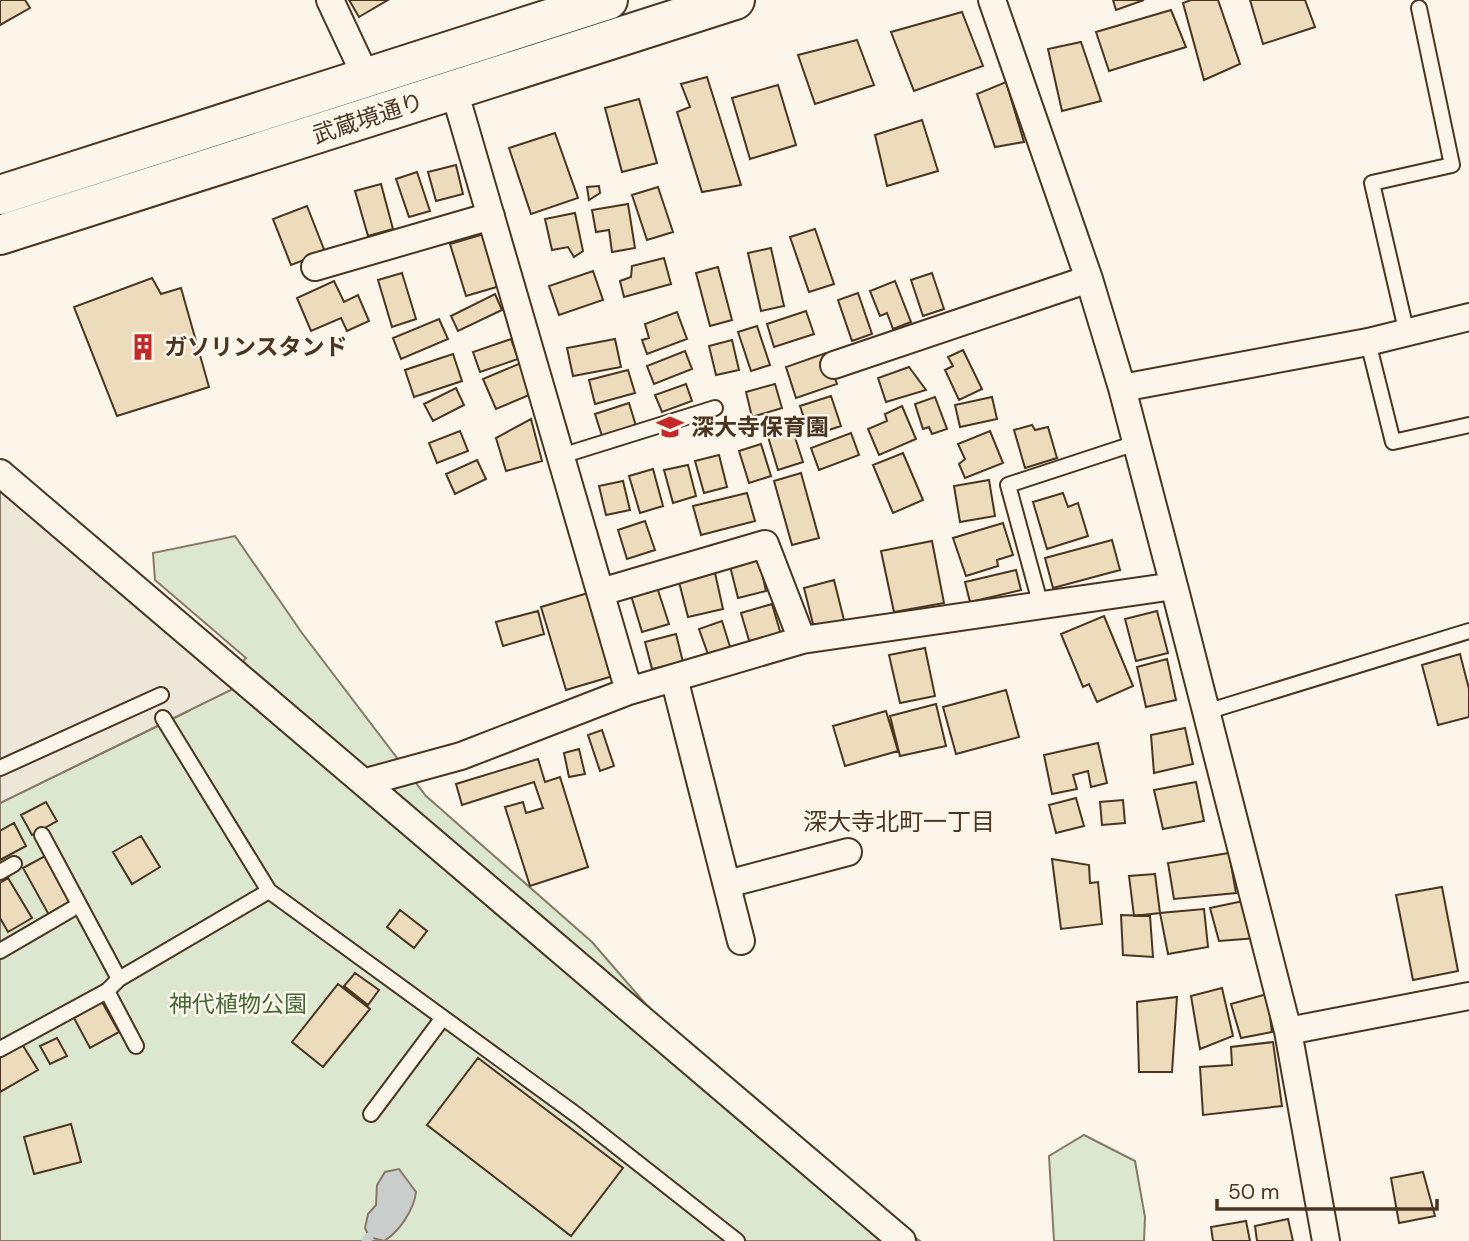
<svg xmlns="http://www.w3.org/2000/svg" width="1469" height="1241" font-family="'DM Sans','Noto Sans JP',sans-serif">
<rect width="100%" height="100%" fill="#fbf6e9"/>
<path fill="#dce7d0" stroke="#887966" stroke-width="2" d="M235,536L302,633L426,796L592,942L753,1128L920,1241H0V803L189,711L246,658L155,580L153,553Z
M1084,1135L1135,1161L1145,1217L1144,1241H1054L1049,1156Z"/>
<path fill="#ede7d9" stroke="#887966" stroke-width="2" d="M0,488L237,687L0,803Z"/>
<path fill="#c9cecd" stroke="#887966" stroke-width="2" d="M399,1169L416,1192C414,1210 399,1232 384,1241L369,1237L365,1228L368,1214L376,1205L377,1185L385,1172Z"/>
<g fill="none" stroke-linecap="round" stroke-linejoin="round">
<path stroke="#c9cecd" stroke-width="9" d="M366,1241L369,1237"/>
</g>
<path fill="#ecdcbc" stroke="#4a3520" stroke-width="2" d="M0,0H25L30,8L0,25Z
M349,0H388L359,17Z
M1113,0H1144L1116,10Z
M1191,0H1218L1240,64L1204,80L1183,3Z
M1250,0H1305L1315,27L1263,44Z
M1171,10L1186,47L1109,71L1096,32Z
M962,12L983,66L914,91L891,32Z
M857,40L874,85L815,104L798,55Z
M1081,42L1101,101L1062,111L1048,49Z
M707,77L741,185L702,192L677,112L690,107L681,84Z
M1006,82L1024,142L995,147L977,94Z
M778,85L796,145L750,159L732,98Z
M639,99L657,163L622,172L605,108Z
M922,120L938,171L887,186L875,135Z
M555,133L578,198L531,214L509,148Z
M456,165L463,194L436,201L428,172Z
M417,172L430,211L409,217L396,179Z
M381,184L393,229L368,236L355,191Z
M599,186L600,193L589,200L587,187Z
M658,187L673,232L647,240L632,195Z
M628,204L635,248L612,252L609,230L596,232L592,210Z
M307,206L325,252L291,265L273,219Z
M575,213L583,251L574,257L568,247L552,250L545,219Z
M815,229L834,284L809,292L790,237Z
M484,234L500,286L466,296L450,244Z
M771,248L784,306L761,311L748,253Z
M664,258L671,284L624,297L620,281L631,277L632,266Z
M718,267L732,320L710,326L696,273Z
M593,271L603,300L559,315L549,286Z
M402,273L416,319L392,327L378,280Z
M932,273L944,309L923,316L911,280Z
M152,278L161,294L181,288L209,387L117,416L74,307Z
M334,281L344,302L358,295L369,321L347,331L341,318L311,331L297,298Z
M895,281L911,322L893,329L887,313L880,316L870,291Z
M858,293L872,334L852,341L838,300Z
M495,294L502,310L458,331L451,316Z
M806,311L814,334L774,347L767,324Z
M677,312L687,339L647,354L642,340L649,338L645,324Z
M439,319L448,339L401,359L393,338Z
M757,326L770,365L751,371L738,332Z
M511,339L518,359L480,372L473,352Z
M615,339L621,367L573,376L567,348Z
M732,340L739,370L716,375L709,346Z
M963,350L982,389L959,400L945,370L953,366L948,357Z
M685,351L692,369L654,384L647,366Z
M826,353L837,384L796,398L786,367Z
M453,354L462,381L414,397L405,370Z
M521,363L534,393L496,409L483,379Z
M909,367L926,390L886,402L878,378Z
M628,370L635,393L595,404L589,380Z
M686,384L692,401L662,412L655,395Z
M775,384L782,408L752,417L746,392Z
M456,388L464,405L433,421L424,404Z
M831,396L841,426L810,436L800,406Z
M935,397L947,429L932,434L929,427L923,429L915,404Z
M992,397L997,419L960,427L955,405Z
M629,403L636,426L602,436L595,414Z
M902,406L916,439L879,455L868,429L887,421L885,414Z
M531,419L542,461L506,471L496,438Z
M790,422L803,462L778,470L766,430Z
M1032,425L1035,430L1048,427L1057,458L1025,468L1014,430Z
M460,431L468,451L437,463L429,443Z
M990,431L1003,463L965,478L959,464L965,459L958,444Z
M851,433L859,455L819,470L811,448Z
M761,444L771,476L749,483L739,451Z
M903,453L923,500L893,513L873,465Z
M719,455L727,487L704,493L695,461Z
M477,460L486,479L455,494L446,474Z
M688,465L696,496L673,503L664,470Z
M653,469L663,506L640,513L629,476Z
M801,473L819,538L792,545L774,481Z
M989,480L995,516L960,522L954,486Z
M623,481L630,510L606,515L599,486Z
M747,493L755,521L701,535L693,506Z
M1063,493L1068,507L1078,503L1088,536L1047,549L1033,502Z
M645,521L655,550L627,559L618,530Z
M1003,523L1013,555L997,560L998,566L966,576L953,538Z
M1112,540L1120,570L1053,588L1045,558Z
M932,541L944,603L894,612L881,551Z
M759,559L766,591L738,598L730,566Z
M1016,570L1021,590L970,602L965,582Z
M715,573L723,609L688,617L679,582Z
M834,580L844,620L834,623L816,636L804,588Z
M656,584L669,624L642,632L630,592Z
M588,593L613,676L566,690L541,607Z
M772,604L782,638L751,647L741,613Z
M538,611L544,634L503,646L496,622Z
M1157,611L1168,653L1136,661L1125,619Z
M1104,616L1133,686L1097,702L1089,684L1083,687L1061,634Z
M722,621L731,650L709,657L699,629Z
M676,634L683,662L652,669L645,642Z
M925,648L935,696L900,703L889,655Z
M1460,654L1469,689V717L1438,725L1422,665Z
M1167,659L1176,700L1146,707L1137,667Z
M1006,690L1019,737L956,754L943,707Z
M936,704L946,746L900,756L890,716Z
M886,711L898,751L845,766L833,726Z
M1185,728L1193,764L1154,773L1151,735Z
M602,730L614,766L600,771L588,735Z
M1098,743L1107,783L1091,787L1088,771L1073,775L1077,789L1052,794L1044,755Z
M579,749L585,774L569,777L564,753Z
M538,759L545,782L560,777L588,867L530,886L505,807L523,802L526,813L543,808L534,782L462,805L456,784Z
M1196,782L1204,821L1163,829L1154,790Z
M1076,798L1084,826L1056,833L1049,805Z
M1123,800L1125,823L1102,825L1100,802Z
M46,802L57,821L32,835L21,815Z
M14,823L26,846L0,860V831Z
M141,836L160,867L132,884L113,852Z
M1229,853L1236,893L1174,899L1168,863Z
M45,856L71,903L49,915L23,868Z
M1052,859L1089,865L1090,883L1098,882L1102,924L1061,929Z
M1155,874L1160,913L1134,916L1129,876Z
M8,878L32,918L8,932L0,918V883Z
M1442,887L1458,971L1413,980L1396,895Z
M1248,900L1257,938L1219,941L1210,908Z
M1204,909L1208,947L1168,954L1160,913Z
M400,910L427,931L414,948L387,927Z
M1121,915L1150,916L1153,957L1123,955Z
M355,973L379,990L368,1005L344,986Z
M338,984L370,1009L323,1067L292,1042Z
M1222,988L1233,1036L1200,1049L1191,996Z
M1267,994L1272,1032L1241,1038L1231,1004Z
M1177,997L1172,1072H1139L1137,1002Z
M102,1002L119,1032L90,1048L74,1018Z
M57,1038L67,1056L50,1064L40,1046Z
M1273,1042L1282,1106L1203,1115L1200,1067L1232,1065L1231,1047Z
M22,1044L38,1070L0,1092V1056Z
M478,1058L623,1168L571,1236L427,1125Z
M71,1124L81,1162L34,1174L24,1137Z
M1423,1172L1435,1216L1399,1223L1391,1178Z
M1288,1219L1293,1241H1257L1255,1226Z
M1246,1221L1250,1241H1213L1211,1227Z"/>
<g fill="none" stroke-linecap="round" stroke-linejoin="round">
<defs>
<path id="service" d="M1407,334L1372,183L1452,165L1419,8
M1368,342L1393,442L1469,425
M561,456L715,408
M1041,606L1008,485L1136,443
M1206,712L1469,631
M163,718L269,891L578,1116L737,1241
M0,768L161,695
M42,835L119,979
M0,872L14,864
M0,951L79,905
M107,991L136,1046
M0,1049L107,991L119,979L269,891
M371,1114L442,1019"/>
<path id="minor" d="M330,0L366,77
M992,0L1089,279L1122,388
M454,90L629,691
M315,267L491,216
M834,365L1089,279
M0,473L902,1241
M1174,586L1288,1031
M601,592L765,544L802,640
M674,678L741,941
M366,782L461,756L629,691L802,640L1174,586L1122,388L1368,342L1469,317
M727,884L848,852
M1326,1241L1288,1031L1469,996"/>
<path id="primary" d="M0,195L608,0
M0,235L735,0"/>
</defs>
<use href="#service" stroke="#4a3520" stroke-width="18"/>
<use href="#minor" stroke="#4a3520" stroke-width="30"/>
<use href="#primary" stroke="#4a3520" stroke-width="42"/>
<use href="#service" stroke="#fbf6e9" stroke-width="14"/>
<use href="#minor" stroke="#fbf6e9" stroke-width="26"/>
<use href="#primary" stroke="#fbf6e9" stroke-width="38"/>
</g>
<defs>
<symbol id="building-bare" viewBox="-9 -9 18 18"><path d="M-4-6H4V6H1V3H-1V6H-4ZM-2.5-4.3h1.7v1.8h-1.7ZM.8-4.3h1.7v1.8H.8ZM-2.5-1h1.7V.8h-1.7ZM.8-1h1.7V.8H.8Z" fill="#c62828" stroke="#fbf6e9" stroke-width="2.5" paint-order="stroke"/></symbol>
<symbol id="school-bare" viewBox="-9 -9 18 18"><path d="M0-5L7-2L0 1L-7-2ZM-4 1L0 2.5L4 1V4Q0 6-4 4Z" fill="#c62828" stroke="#fbf6e9" stroke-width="2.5" paint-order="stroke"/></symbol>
</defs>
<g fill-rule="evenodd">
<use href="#building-bare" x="124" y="328" width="38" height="38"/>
<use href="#school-bare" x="651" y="408" width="38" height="38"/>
</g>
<g text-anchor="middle" stroke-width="5" stroke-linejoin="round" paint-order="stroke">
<g font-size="23" fill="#4a3520" stroke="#fbf6e9">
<text transform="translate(368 118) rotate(-18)" y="8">武蔵境通り</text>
</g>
<g font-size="23" font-weight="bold" fill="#4a3520" stroke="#fbf6e9" text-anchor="start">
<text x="164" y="355">ガソリンスタンド</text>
<text x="691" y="435">深大寺保育園</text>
</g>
<g font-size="23" fill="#436837" stroke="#fbf6e9">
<text x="238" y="1012">神代植物公園</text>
</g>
<g font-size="24" fill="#4a3520" stroke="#fbf6e9">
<text x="899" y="830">深大寺北町一丁目</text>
</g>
</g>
<path d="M1217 1199v10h220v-10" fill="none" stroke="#4a3520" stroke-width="3.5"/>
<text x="1228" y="1199" font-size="21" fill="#4a3520" stroke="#fbf6e9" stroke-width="5" paint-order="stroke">50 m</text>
</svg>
